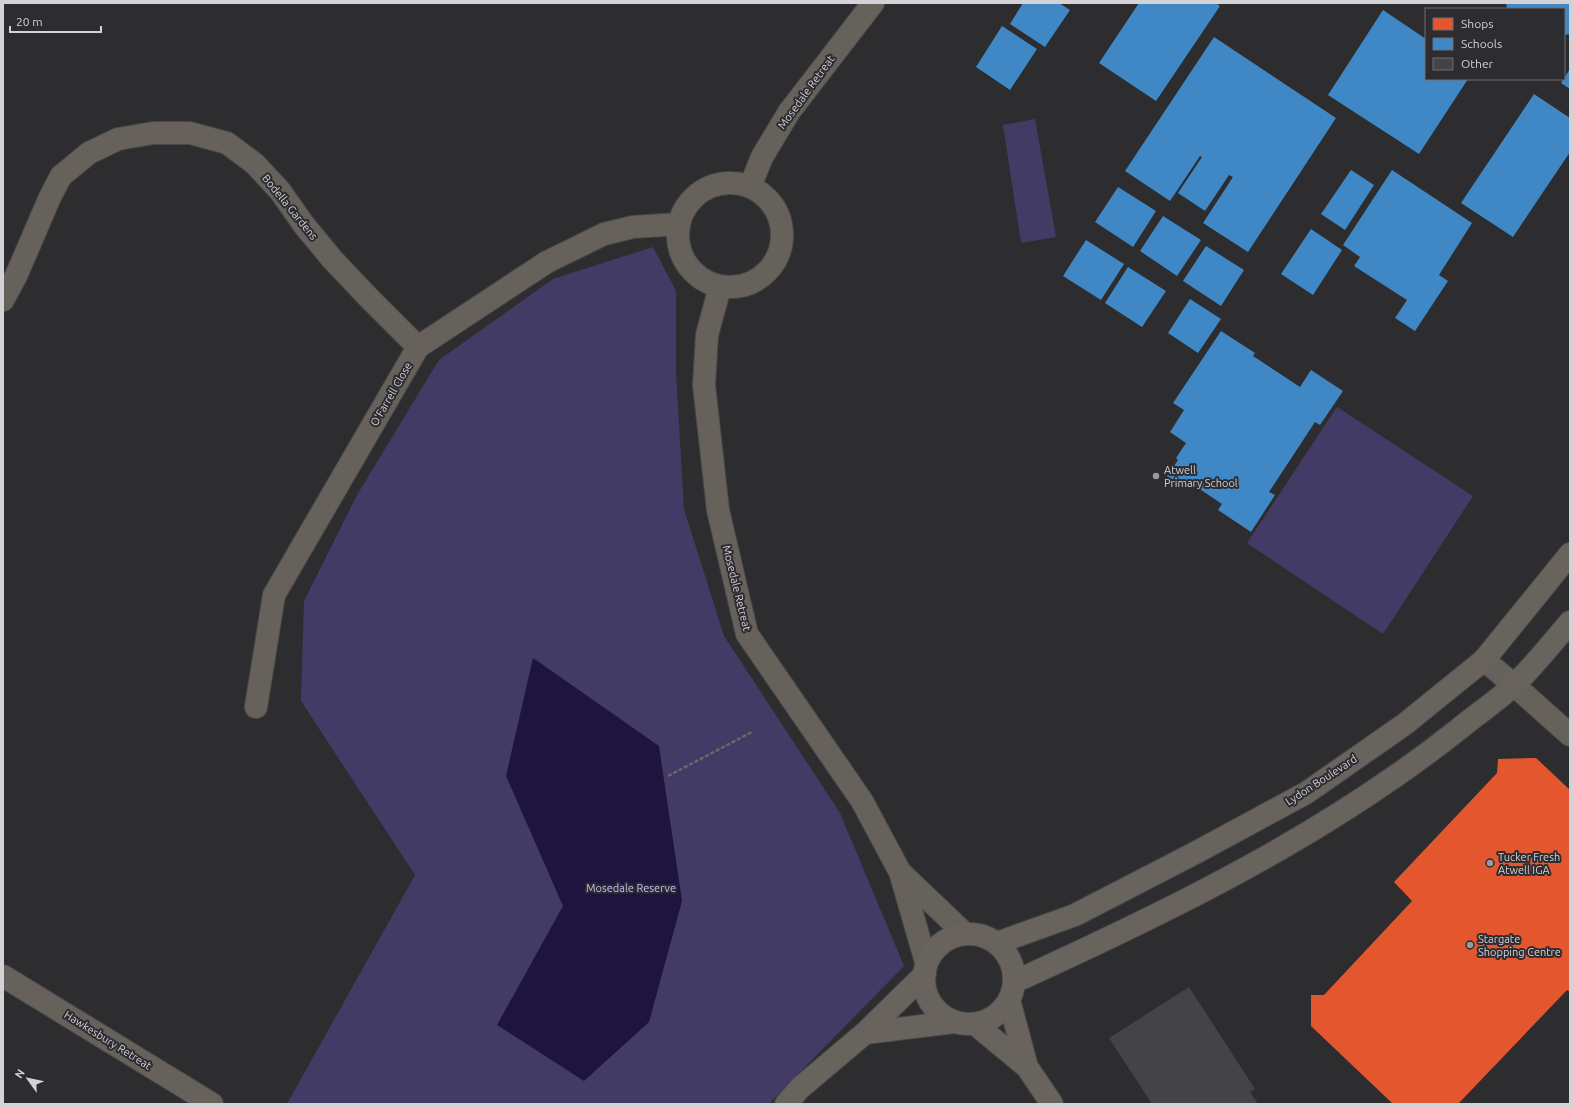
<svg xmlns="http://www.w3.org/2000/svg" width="1573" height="1107" font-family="Ubuntu,sans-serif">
<rect width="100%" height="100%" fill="#2d2d30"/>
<path fill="#423b66" d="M1035,119L1056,237L1021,243L1003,125Z
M653,247L676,291V373L684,509L724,636L840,813L904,966L769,1104H287L415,875L301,701L304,601L357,495L439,360L553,279Z
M1337,407L1473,496L1383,634L1247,543Z"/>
<path fill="#1e143e" d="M533,658L659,746L682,901L649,1022L584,1081L497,1025L563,906L506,776Z"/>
<path fill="#e4572e" d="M1536,758L1570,790V992L1567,990L1458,1104H1393L1311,1026V995H1324L1412,901L1394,882L1497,773L1498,759Z"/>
<path fill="#3f88c5" d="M1023,3H1059L1070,10L1045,47L1010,24Z
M1139,3H1216L1220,6L1156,101L1099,63Z
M1506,3H1570V34L1564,35V9H1507Z
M1383,10L1426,39V79H1468L1419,154L1328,95Z
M1002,26L1037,49L1010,90L976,67Z
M1214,37L1336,118L1248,252L1203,223L1233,177L1229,175L1205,211L1178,193L1202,157L1200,156L1170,201L1125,171Z
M1570,69V89L1561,83Z
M1534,94L1570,118V152L1513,237L1461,203Z
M1351,170L1374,185L1345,230L1321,214Z
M1392,170L1472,223L1439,275L1448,281L1415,331L1395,318L1407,300L1354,266L1360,257L1343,245Z
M1118,187L1156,211L1133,247L1095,222Z
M1163,216L1201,240L1177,276L1140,251Z
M1311,229L1342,250L1313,295L1281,274Z
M1086,240L1124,264L1101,300L1063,276Z
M1206,246L1244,270L1221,306L1183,281Z
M1128,267L1166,291L1142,327L1105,303Z
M1190,299L1221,319L1198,353L1168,333Z
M1221,331L1255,353L1253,356L1300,387L1311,370L1343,391L1320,425L1315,422L1269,492L1275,495L1251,532L1218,510L1222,504L1186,480L1182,486L1167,476L1178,460L1176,458L1186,443L1170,432L1184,410L1173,403Z"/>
<path fill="#444447" d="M1189,987L1255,1089L1250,1092L1258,1104H1152L1109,1038Z"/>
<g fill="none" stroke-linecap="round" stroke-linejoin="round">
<defs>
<path id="street" d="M678 235a52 52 0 1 1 104 0a52 52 0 1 1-104 0Z
M750,187L762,157L789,112L873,3
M720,287L707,335L704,385L718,510L747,634L862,801L900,872L926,962
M3,300L16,276L50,197L61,176L89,153L118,139L153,133H190L227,143L255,164L280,191L304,225L332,259L367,296L418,347
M1484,660L1514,685L1570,735
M256,707L274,595L418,347L547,262L604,234L633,227L678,224
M901,873L964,933
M3,976L212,1104"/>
<path id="secondary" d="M924 979a45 45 0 1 1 90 0a45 45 0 1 1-90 0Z
M997,943L1075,915L1195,853L1306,793L1405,724L1484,660L1570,554
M1014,982C1170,911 1324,836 1459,729C1477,714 1497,701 1514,685C1534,666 1552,643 1570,622
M1009,1000L1027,1067
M975,1024L1027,1067L1052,1104
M865,1033L954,1022
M786,1104L800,1088L865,1033L925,974"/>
</defs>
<use href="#street" stroke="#48484a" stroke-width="24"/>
<use href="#secondary" stroke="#48484a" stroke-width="24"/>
<path stroke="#6b6866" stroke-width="2.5" stroke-dasharray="4 2" stroke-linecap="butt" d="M668,776L752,732"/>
<use href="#street" stroke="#67615c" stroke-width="22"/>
<use href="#secondary" stroke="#69635e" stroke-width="22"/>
</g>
<g fill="#99989c" stroke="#2c2c31" stroke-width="1.5">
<circle cx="1156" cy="476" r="4"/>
<circle cx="1490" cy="863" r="4"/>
<circle cx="1470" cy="945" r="4"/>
</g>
<g text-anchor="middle" stroke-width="4" stroke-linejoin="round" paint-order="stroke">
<g font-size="11" fill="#d3d2d6" stroke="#2c2c31">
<text transform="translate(806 92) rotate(-54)" y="4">Mosedale Retreat</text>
<text transform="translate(290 207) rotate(51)" y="4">Bodella Gardens</text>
<text transform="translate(391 394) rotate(-60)" y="4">O'Farrell Close</text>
<text transform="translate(737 588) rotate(76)" y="4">Mosedale Retreat</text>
<text transform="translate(1321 780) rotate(-33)" y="4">Lydon Boulevard</text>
<text transform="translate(108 1040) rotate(32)" y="4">Hawkesbury Retreat</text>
</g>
<g font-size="11" fill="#d3d2d6" stroke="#2c2c31" text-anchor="start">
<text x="1164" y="474">Atwell<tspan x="1164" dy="13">Primary School</tspan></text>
<text x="1498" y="861">Tucker Fresh<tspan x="1498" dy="13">Atwell IGA</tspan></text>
<text x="1478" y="943">Stargate<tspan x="1478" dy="13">Shopping Centre</tspan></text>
</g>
<g font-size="11" fill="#c4bcfd" stroke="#2c2c31">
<text x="631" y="892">Mosedale Reserve</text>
</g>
</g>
<rect width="1573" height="1107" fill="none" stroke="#d3d2d6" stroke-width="8"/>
<rect x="1425" y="8" width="140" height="72" fill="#2c2c31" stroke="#6f6e73"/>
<rect x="1433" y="18" width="20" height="12" fill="#e4572e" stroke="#6f6e73"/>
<text x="1461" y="28" font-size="12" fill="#d3d2d6">Shops</text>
<rect x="1433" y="38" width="20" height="12" fill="#3f88c5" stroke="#6f6e73"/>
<text x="1461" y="48" font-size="12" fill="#d3d2d6">Schools</text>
<rect x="1433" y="58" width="20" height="12" fill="#444447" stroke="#6f6e73"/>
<text x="1461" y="68" font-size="12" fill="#d3d2d6">Other</text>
<g transform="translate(28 1079) rotate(303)" stroke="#2c2c31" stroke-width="3" paint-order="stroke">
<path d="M0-3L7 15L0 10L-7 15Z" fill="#d3d2d6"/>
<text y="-6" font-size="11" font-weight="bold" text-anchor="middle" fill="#d3d2d6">N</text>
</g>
<path d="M10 26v6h91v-6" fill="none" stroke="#d3d2d6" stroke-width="2"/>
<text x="16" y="26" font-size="12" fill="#d3d2d6" stroke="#2c2c31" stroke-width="3" paint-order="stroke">20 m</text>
</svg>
